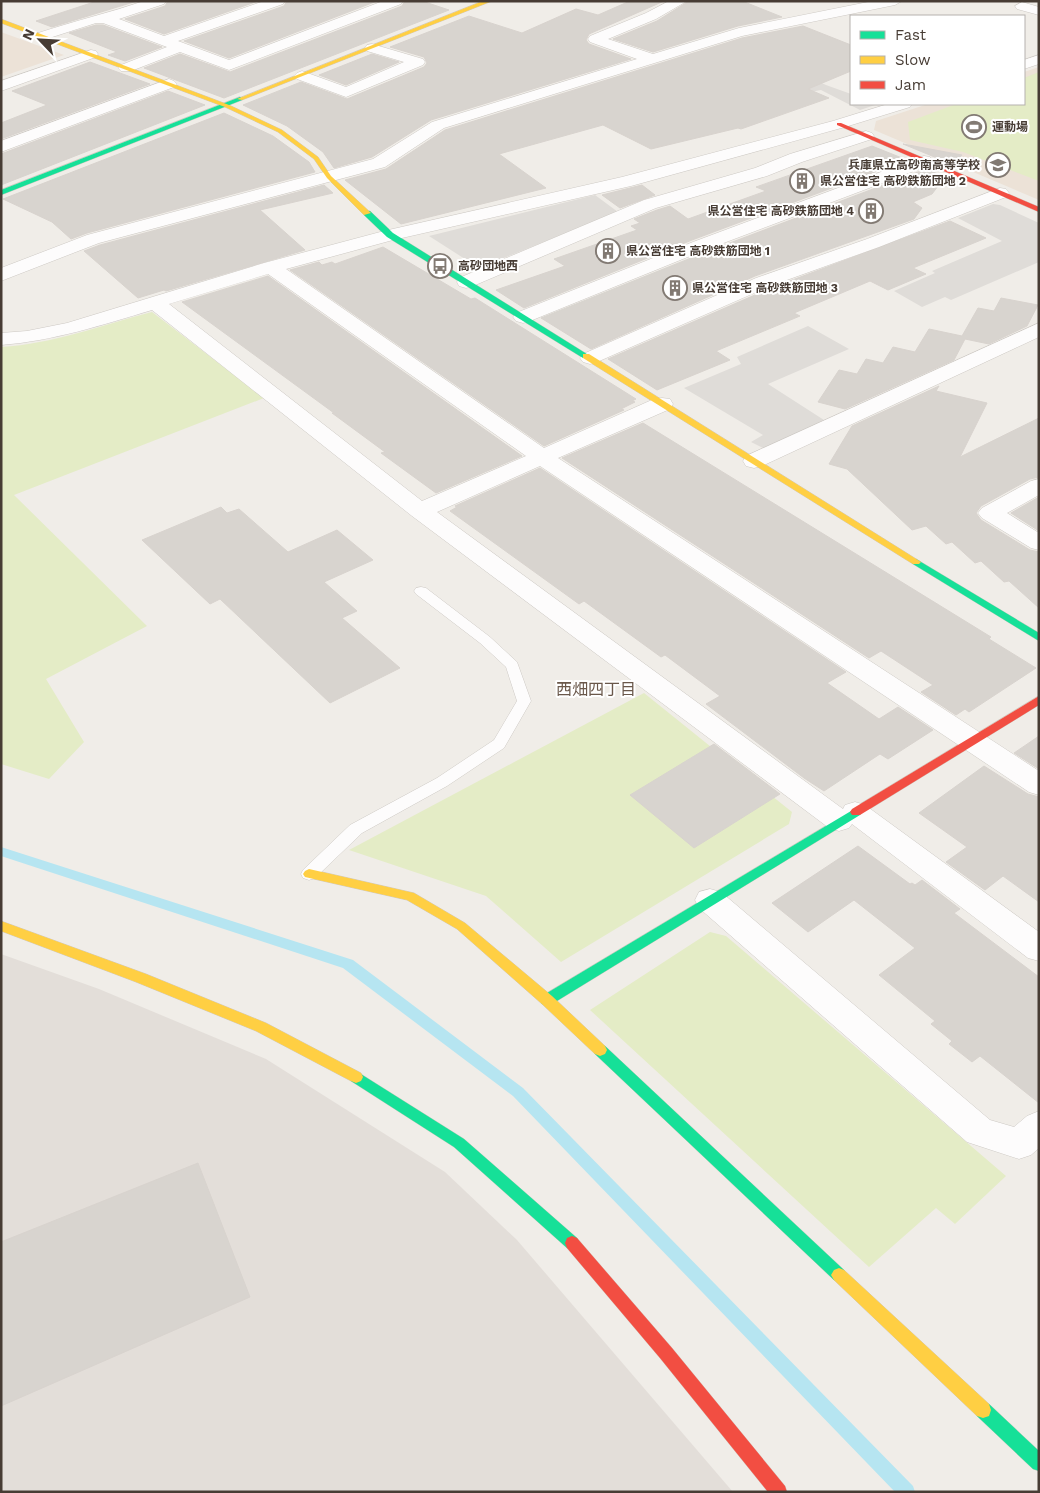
<svg xmlns="http://www.w3.org/2000/svg" width="1040" height="1493" font-family="'Work Sans','Noto Sans JP',sans-serif">
<rect width="100%" height="100%" fill="#f0ede8"/>
<path fill="#e3ded9" d="M1,954L99,989L266,1059L445,1172L517,1240L733,1492H1Z"/>
<path fill="#ece2d7" d="M1,32L64,55L1,77Z
M1039,67V200L874,130L876,121L928,104H1024V72Z"/>
<path fill="#e4ecc6" d="M1039,72V181L963,152L910,140L908,122L956,104H1024V78Z
M152,312L264,398L14,495L147,626L46,679L84,742L49,779L1,764V347C53,344 102,325 152,312Z
M644,693L792,812L789,824L561,962L486,896L349,850Z
M710,932L726,936L1006,1176L955,1224L936,1208L869,1267L590,1010Z"/>
<path fill="#dfdcd8" d="M780,64L826,85L851,94V104L875,105L860,110L821,90L778,98Z
M595,195L618,212L479,268L429,236Z
M993,204L1000,205L1039,223V262L951,300L945,297L922,307L894,291L935,273L932,271L1002,241L958,218Z
M808,326L849,349L768,384L824,420L796,435L765,449L751,442L763,435L684,388L741,364L737,357Z"/>
<g fill="none" stroke-linecap="round" stroke-linejoin="round">
<path fill="#b6e5f1" fill-rule="evenodd" d="M1,847L353,960L523,1088L913,1486L915,1492H895L513,1096L343,968L1,856Z"/>
</g>
<path fill="#d8d4cf" stroke="#d8d3ce" d="M97,1H137L52,27L36,21Z
M168,1H258L164,34L125,19L165,6Z
M287,1H377L229,58L184,41L284,6Z
M405,1H422L449,10L224,98L144,68L180,54L230,72L402,6Z
M630,1H664L589,34L586,40L589,44L631,59L431,120L372,157L334,168L323,152L287,126L243,105L301,82L347,99L424,67L427,63L424,57L390,47L469,16L522,33L576,9L598,15Z
M689,1H742L782,17L738,26L653,52L613,39L657,21Z
M96,25H103L162,47L125,61L108,55L117,52L69,33Z
M803,26L851,45V71L808,89L829,98L741,129L738,128L651,149L603,125L499,154L546,188L401,224L345,180L386,169L445,130L742,38Z
M372,54L399,62L346,85L319,75Z
M90,62L150,84L1,139V123L47,105L12,91Z
M168,91L205,105L1,185V154Z
M224,113L273,136L309,162L315,172L87,233L71,239L52,222L3,199Z
M903,144L962,155L954,165Z
M872,146L907,160L692,240L524,308L496,290L565,266L554,259L637,230L631,226L640,223L634,219L657,210L670,206L688,219L766,191L756,187Z
M926,169L945,177L932,194L913,202L922,208L914,219L755,276L591,349L541,318L706,252Z
M324,185L333,193L260,210L305,250L166,291L164,290L138,298L84,251L100,245Z
M642,185L655,195L620,208L602,195Z
M950,221L986,238L913,268L926,274L888,290L870,281L794,313L800,316L716,351L730,360L657,390L608,359L771,288Z
M383,247L471,299L475,298L636,399L632,401L635,402L621,409L624,410L544,446L290,270L319,262L322,265L332,262L335,264Z
M268,276L522,456L436,493L381,453L385,452L332,413H334L182,302Z
M1001,298L1038,305L1027,326L989,344L965,339L954,360L845,409L818,402L839,370L857,374L866,359L883,363L893,347L915,352L929,329L962,336L978,308L994,311Z
M939,386L936,391L987,403L960,457L1039,418V477L1030,479L981,506L976,513L981,520L1030,550L1039,552V608L1009,581L1004,582L981,561L975,563L952,542L946,544L926,526L912,530L847,469L829,464L852,426Z
M643,423L991,637L989,639L1036,668L969,712L965,709L956,715L921,692L933,685L881,651L869,658L562,458Z
M540,468L846,672L827,683L879,719L898,707L933,730L888,759L880,754L824,791L804,778L706,704L720,696L665,655L661,657L584,601L579,604L450,511L457,507L455,506Z
M1039,497V531L1011,513Z
M221,507L227,513L239,509L288,552L337,530L373,560L324,582L357,611L342,618L400,668L330,703L220,599L210,604L142,540Z
M1039,736V769L1014,753Z
M714,744L780,794L694,848L630,795Z
M984,766L1028,794L1039,797V902L1003,876L985,890L946,862L967,847L919,813Z
M858,846L910,884L912,883L915,885L922,880L960,909L954,913L1039,977V1103L980,1056L972,1062L949,1044L952,1041L931,1024L935,1021L879,975L915,948L854,900L808,932L772,903Z
M198,1163L250,1297L1,1406V1242Z"/>
<g fill="none" stroke-linecap="round" stroke-linejoin="round">
<defs>
<path id="lane" d="M421,587L426,588L490,637L517,662L531,701L504,748L447,786L362,833L315,878L309,880L303,878L301,874L303,870L350,825L437,778L494,740L517,701L506,667L480,643L416,594L414,591L416,588Z"/>
<path id="street" d="M144,1H166L164,4L119,19L164,36L264,1H285L283,4L178,41L229,60L383,1H403L401,4L229,70L180,52L131,71H121L118,68L121,65L167,47L103,23H96L43,40L38,39L36,36L38,33C74,21 109,13 144,1Z
M669,1H687L656,19L608,39L653,54L739,28L873,1H902L895,5L742,36L444,128L385,167L99,243L1,281V268L87,235L373,159L432,122L637,59L590,42L588,39L590,36L646,13Z
M1022,2L1039,7V15L1017,9L1015,6Z
M372,44L423,59L425,62L423,65L346,97L297,79L294,76L297,73L302,71L346,87L404,62L367,51L365,48L367,45Z
M91,50L96,51L98,54L96,57L1,91V81Z
M1039,55V64L1024,69V60Z
M169,79L174,81L177,84L174,87L1,152V141Z
M888,104H912L910,107L845,127L631,186L393,240L286,269L544,448L654,399L662,398L670,399L673,404L670,409L558,458L1039,771V795L1029,792L540,466L437,512L843,809L845,805L855,802L865,805L1039,932V961L1028,958L852,824L849,828L839,831L829,828L412,516L152,310C102,325 53,341 1,345V333L27,331L67,323L264,263L384,231L622,177L833,121ZM268,274L526,456L422,501L169,304Z
M866,131L872,133L874,136L872,139L802,162L767,176L656,208L473,286L466,288L459,286L457,282L459,278L644,200L755,168L790,154Z
M924,156L930,157L932,161L930,165L705,250L530,321L523,323L516,321L513,317L516,313L693,242Z
M1000,188L1006,189L1009,193L1006,197L879,247L770,286L597,362L590,364L583,362L580,358L583,354L756,278L867,239Z
M1039,323V337L762,466L754,468L746,466L743,461L746,456Z
M1039,479V495L1007,513L1039,533V550L1031,548L982,518L978,513L982,508L1031,481Z
M710,889L721,892L990,1120L1014,1127L1027,1116L1039,1111V1148L1031,1155L1019,1159L967,1142L699,908L695,900L699,892Z"/>
<path id="fast" d="M240,97L243,99L242,100L1,195V190Z
M364,211H370L393,233L590,356L586,358H583L387,237L364,215Z
M916,559L1039,633V641L913,564L911,562Z
M856,808L860,809L862,812L860,815L552,1004L547,1005L542,1004L540,1000L542,996Z
M600,1044L605,1046L844,1270L847,1275L844,1280L839,1282L834,1280L595,1054L593,1050L595,1046Z
M356,1071L464,1139L577,1238L579,1243L577,1248L572,1250L567,1248L454,1147L351,1081L349,1077L351,1073Z
M983,1402L989,1404L1039,1451V1471L1033,1469L977,1416L975,1410L977,1404Z"/>
<path id="slow" d="M483,1H492L242,100L237,99Z
M1,19L229,105L282,130L318,157L331,176L371,213L364,215L327,178L314,159L278,132L225,107L1,23Z
M583,354H589L921,562L919,564H913L583,358Z
M309,869L414,893L465,923L552,996L605,1046L607,1050L605,1054L600,1056L595,1054L542,1004L457,929L407,900L305,877L303,874L305,871Z
M1,921L146,974L266,1023L361,1073L363,1077L361,1081L356,1083L351,1081L256,1031L136,982L1,931Z
M839,1268L844,1270L989,1404L991,1410L989,1416L983,1418L977,1416L834,1280L831,1275L834,1270Z"/>
<path id="jam" d="M837,123H841L1039,207V212L837,125Z
M1039,696V705L860,815H852L850,812L852,809Z
M572,1236L577,1238L672,1348L785,1486L787,1492H768L660,1358L567,1248L565,1243L567,1238Z"/>
</defs>
<use href="#lane" stroke="#cdc9c4" stroke-width="1"/>
<use href="#street" stroke="#cdc9c4" stroke-width="1"/>
<use href="#fast" stroke="#d1cac0" stroke-width="1"/>
<use href="#slow" stroke="#d1cac0" stroke-width="1"/>
<use href="#jam" stroke="#d1cac0" stroke-width="1"/>
<use href="#lane" fill="#fdfcfc" fill-rule="evenodd"/>
<use href="#street" fill="#fdfcfc" fill-rule="evenodd"/>
<use href="#fast" fill="#16e098" fill-rule="evenodd"/>
<use href="#slow" fill="#ffcf43" fill-rule="evenodd"/>
<use href="#jam" fill="#f24e42" fill-rule="evenodd"/>
</g>
<defs>
<symbol id="stadium-ring" viewBox="-11 -11 22 22"><circle r="9.5" fill="#fff" stroke="#827a73" stroke-width="1.5"/><path d="M0-5a6.5 5 0 1 0 0 10a6.5 5 0 1 0 0-10ZM-3.5-1.8h7v3.6h-7Z" fill="#827a73"/></symbol>
<symbol id="school-ring" viewBox="-11 -11 22 22"><circle r="9.5" fill="#fff" stroke="#827a73" stroke-width="1.5"/><path d="M0-5L7-2L0 1L-7-2ZM-4 1L0 2.5L4 1V4Q0 6-4 4Z" fill="#827a73"/></symbol>
<symbol id="building-ring" viewBox="-11 -11 22 22"><circle r="9.5" fill="#fff" stroke="#827a73" stroke-width="1.5"/><path d="M-4-6H4V6H1V3H-1V6H-4ZM-2.5-4.3h1.7v1.8h-1.7ZM.8-4.3h1.7v1.8H.8ZM-2.5-1h1.7V.8h-1.7ZM.8-1h1.7V.8H.8Z" fill="#827a73"/></symbol>
<symbol id="bus-ring" viewBox="-11 -11 22 22"><circle r="9.5" fill="#fff" stroke="#827a73" stroke-width="1.5"/><path d="M-5-6H5V4H4V6H2V4H-2V6H-4V4H-5ZM-3.5-4V0h7V-4ZM-3.5 1.2v1.5H-2V1.2ZM2 1.2v1.5H3.5V1.2Z" fill="#827a73"/></symbol>
</defs>
<g fill-rule="evenodd">
<use href="#stadium-ring" x="960" y="113" width="28" height="28"/>
<use href="#school-ring" x="984" y="151" width="28" height="28"/>
<use href="#building-ring" x="788" y="167" width="28" height="28"/>
<use href="#building-ring" x="857" y="197" width="28" height="28"/>
<use href="#building-ring" x="594" y="237" width="28" height="28"/>
<use href="#bus-ring" x="426" y="252" width="28" height="28"/>
<use href="#building-ring" x="661" y="274" width="28" height="28"/>
</g>
<g text-anchor="middle" stroke-width="4" stroke-linejoin="round" paint-order="stroke">
<g font-size="12" font-weight="bold" fill="#473c34" stroke="#fff" text-anchor="start">
<text x="992" y="131">運動場</text>
<text x="980" y="169" text-anchor="end">兵庫県立高砂南高等学校</text>
<text x="820" y="185">県公営住宅 高砂鉄筋団地 2</text>
<text x="854" y="215" text-anchor="end">県公営住宅 高砂鉄筋団地 4</text>
<text x="626" y="255">県公営住宅 高砂鉄筋団地 1</text>
<text x="458" y="270">高砂団地西</text>
<text x="692" y="292">県公営住宅 高砂鉄筋団地 3</text>
</g>
<g font-size="16" fill="#6a584b" stroke="#fff">
<text x="596" y="695">西畑四丁目</text>
</g>
</g>
<rect width="1040" height="1493" fill="none" stroke="#473c34" stroke-width="5"/>
<rect x="850" y="15" width="175" height="90" fill="#ffffff" stroke="#b5b1ae"/>
<rect x="860" y="31" width="25" height="8" fill="#16e098" stroke="#b5b1ae"/>
<text x="895" y="40" font-size="15" fill="#473c34">Fast</text>
<rect x="860" y="56" width="25" height="8" fill="#ffcf43" stroke="#b5b1ae"/>
<text x="895" y="65" font-size="15" fill="#473c34">Slow</text>
<rect x="860" y="81" width="25" height="8" fill="#f24e42" stroke="#b5b1ae"/>
<text x="895" y="90" font-size="15" fill="#473c34">Jam</text>
<g transform="translate(40 40) rotate(295)" stroke="#ffffff" stroke-width="4" paint-order="stroke">
<path d="M0-4L9 19L0 12L-9 19Z" fill="#473c34"/>
<text y="-8" font-size="14" font-weight="bold" text-anchor="middle" fill="#473c34">N</text>
</g>
</svg>
